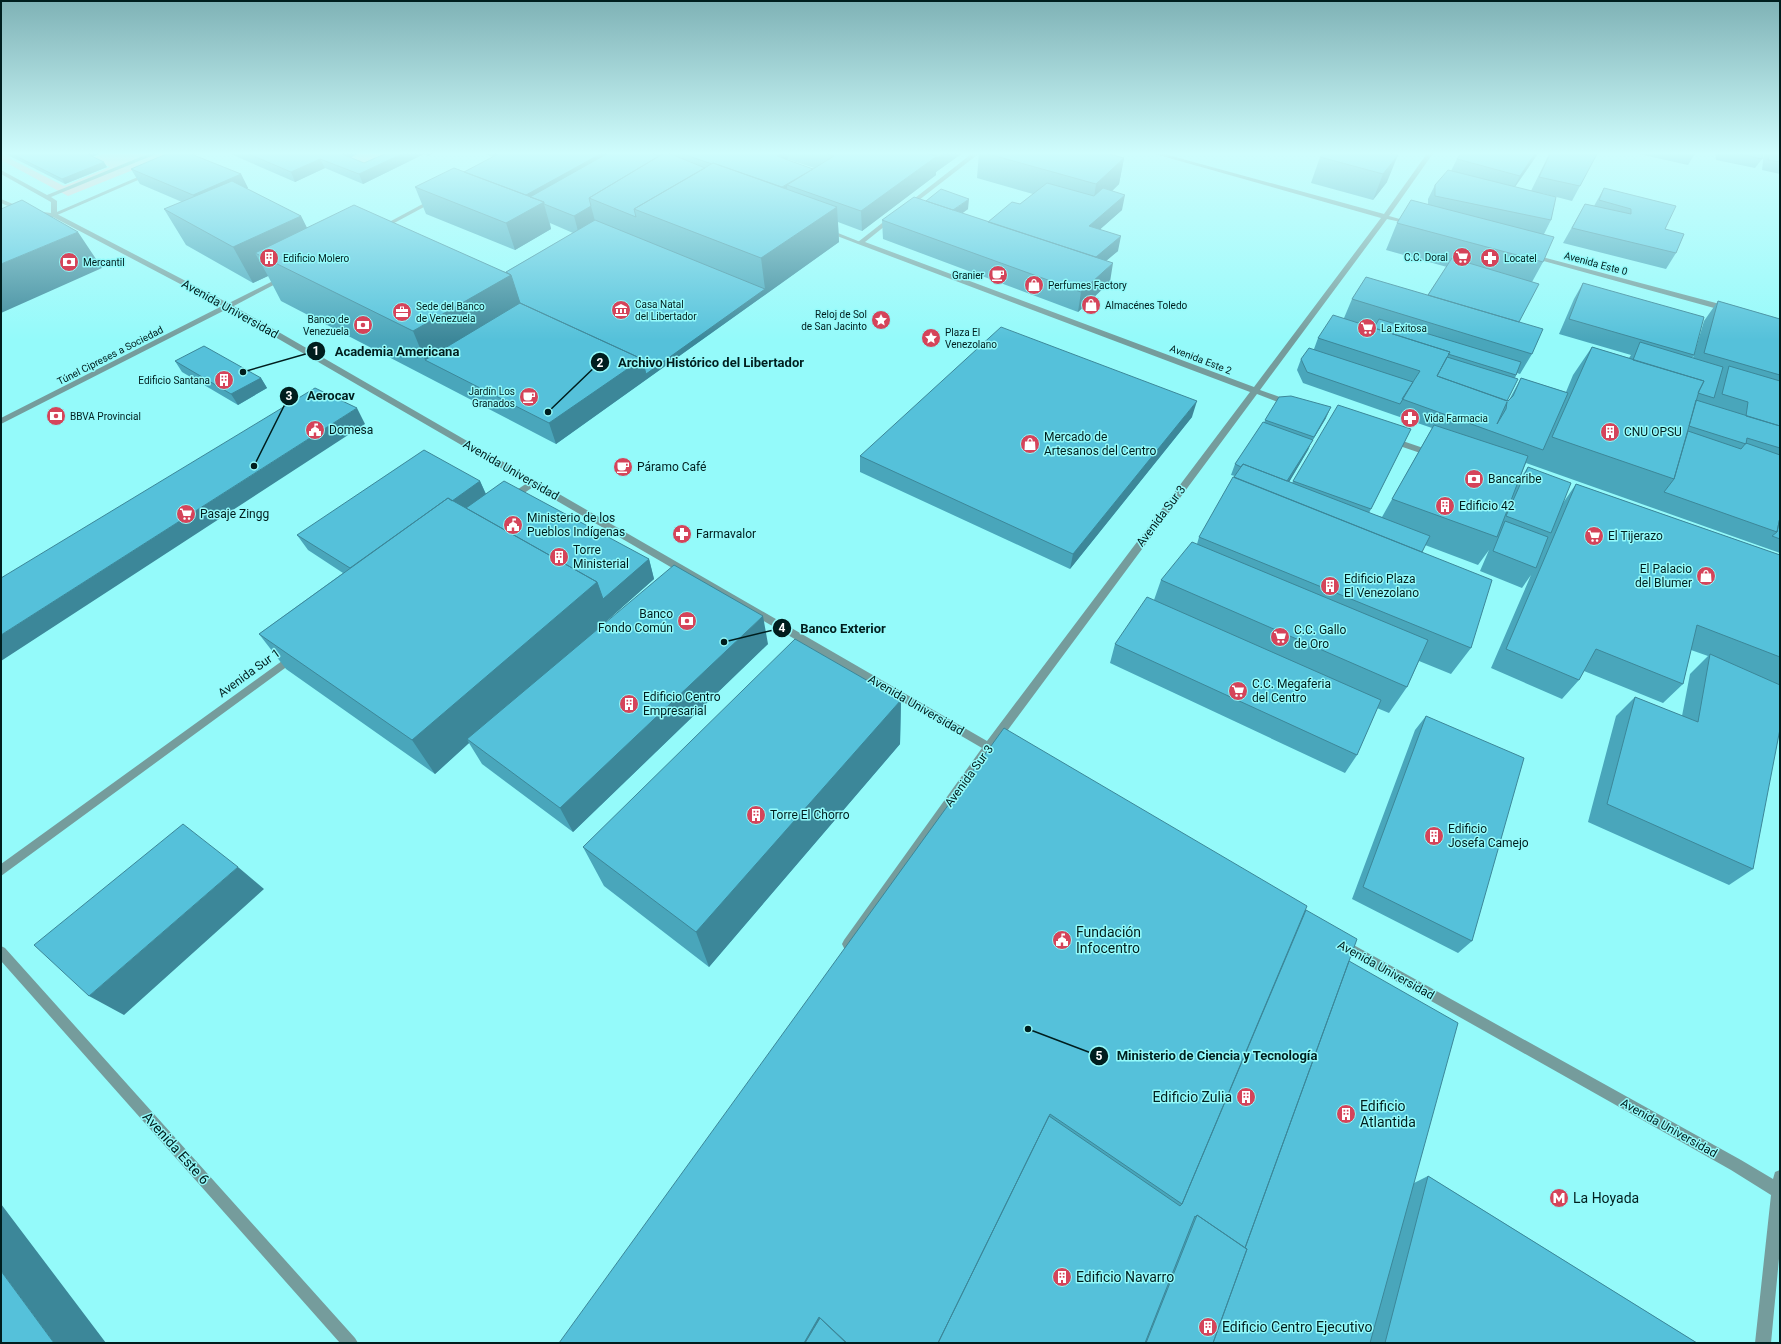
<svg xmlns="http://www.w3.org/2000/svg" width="1781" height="1344" font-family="Roboto,sans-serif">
<rect width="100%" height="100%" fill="#94fafa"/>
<path fill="#f6c4c6" d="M108,152H178L68,196L1,160V154L64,186L110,167L92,158Z
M362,152H413L368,173L341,162Z"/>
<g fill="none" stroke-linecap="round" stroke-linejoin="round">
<path fill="#759c9c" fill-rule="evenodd" d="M195,152H203L184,161L179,160Z
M147,173L152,174L48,219L43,218Z
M432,199L437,200L383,229L378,228Z
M824,229H828L863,243L858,244L824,231Z
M283,276L286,278L285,279L230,308L223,306Z"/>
<path fill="#759c9c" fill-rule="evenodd" d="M153,152H161L51,197L57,201V214L230,304L987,741L1250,392L858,244V242L891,216H895V218L865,242L1254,387L1381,218L1148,152H1157L1384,214L1428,152H1434L1389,216L1414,223V225L1387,219L1260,390L1294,402V406H1288L1257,394L996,746L1005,751L1006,754L1005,757L1001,758L991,753L852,948L848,950L844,948L842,944L844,940L982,748L533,487L514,500H508L507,498L508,496L527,483L227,309L1,424V418L222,306L53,217L24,213L1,203V199L27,210L51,213V202L1,174V170L47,195Z
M974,152H981L910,207H906V205Z
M1531,254L1731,307L1732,309L1725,311L1529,257L1528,256Z
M1391,437L1435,452L1436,454L1432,457L1388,442L1387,440Z
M293,653L296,654L298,657L296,660L1,876V864Z
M1341,938L1741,1160L1773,1179L1775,1172L1780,1170V1248L1771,1343H1755L1771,1195L1731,1170L1337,948L1335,944L1337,940Z
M1,946L5,948L355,1338L358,1343H340L1,961Z"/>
</g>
<path fill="#49a6bb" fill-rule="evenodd" d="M2,152H104L92,157L107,167L65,184Z
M226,152H362L350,157L364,163L389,152H442L438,154L435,152L428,156L424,154L363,184L325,168L295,182Z
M480,152H964L936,172V175L862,231L838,222L839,242L556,444L281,301L268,276L253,283L186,245L164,209L182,202L140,184L131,169L241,174L248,188L247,189L301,216L307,228L506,272L573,233L550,223L551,229L515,250L426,214L415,187L464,172L493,157ZM787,159L814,168L813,169L787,160Z
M979,152H1102L1124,158L1119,184L1112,191L1122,210L1100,229L1118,251L1106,260L1110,282L1078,312L883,239L882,220L926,201L968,209L962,213L988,222L1020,204L1033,194L977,178Z
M1385,152L1387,182L1373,200L1311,183L1320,157Z
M1539,152L1515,187L1531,191L1550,152H1598L1572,201L1541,193L1551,220L1544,234L1543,262L1532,282L1519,322L1532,354L1520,374L1517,373L1515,378L1507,401L1509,400L1521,378L1566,392L1573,375L1592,347L1629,358L1631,355L1559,334L1574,299L1583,283L1694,355L1692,358H1693L1704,321L1718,301L1780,319V553L1526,463L1519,480L1528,467L1563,503L1576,484L1780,555V685L1763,678L1753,869L1729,885L1588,822L1616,716L1635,697L1682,716L1690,674L1708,656L1691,650L1683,684L1663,703L1584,671L1579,680L1562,699L1491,668L1531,575L1522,588L1480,571L1489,550L1478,565L1425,545L1422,552L1471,648L1451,674L1419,661L1407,687L1389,713L1377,708L1357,755L1345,773L1110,663L1115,644L1154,600L1161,580L1197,544L1199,537L1235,476L1231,475L1235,464L1264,423L1265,420L1326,418L1311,443L1308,450L1289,482L1292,483L1293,481L1411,429L1369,513L1382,517L1432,428L1394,415L1303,383L1297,370L1301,359L1314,349L1318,338L1344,318L1352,299L1428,295L1447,267L1386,250L1397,223L1428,204V199L1435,185L1451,171L1457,159Z
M1630,152H1696L1688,165Z
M1715,152H1763L1762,159L1755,168L1716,160Z
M1764,152H1780V174L1762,170Z
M1604,188L1665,229L1676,253L1666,269L1563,243L1585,204L1594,206Z
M175,361L261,378L267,388L238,405L182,372Z
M1192,417L1070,569L860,472V456Z
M480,481L486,494L649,559L654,579L595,631L768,644L573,832L482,764L469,743L435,774L286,669L259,634L343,573L308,550L297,535Z
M901,700L900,744L709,967L604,886L583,847Z
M1426,716L1472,941L1458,953L1352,899L1415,730Z
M1306,910L1349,961L1414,1183L1428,1176L1697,1343H559Z"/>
<path fill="#3c8799" d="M89,152H104L88,158L85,153Z
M337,152H362L341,162Z
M406,152H423L424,154L363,184L359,174Z
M426,152H435L428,156Z
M492,152H504L494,157Z
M604,152H625L544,204L551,229L515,250L506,223L518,199Z
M650,152H654L655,156L651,157Z
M784,152H787L788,165L777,156Z
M945,152H964L936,172V175L862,231L861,211L937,156Z
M1536,152H1539L1512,191L1520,176Z
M1398,155L1387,182L1373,200L1383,174Z
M1124,158L1119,184L1092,211L1096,184Z
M320,159L325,168L295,182L291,172Z
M104,162L107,167L65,184L62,179Z
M814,169L787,185L788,199L781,188Z
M241,174L248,188L202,210L193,195Z
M1125,195L1122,210L1087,241L1089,226Z
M969,199L968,209L944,227L945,216Z
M591,206L596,225L579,235L574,216Z
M837,207L839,242L556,444L549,423L642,359L765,289L761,258Z
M301,216L319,252L255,253L268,276L253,283L233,247Z
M78,232L102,268L1,313V264Z
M1121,236L1118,251L1092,273L1094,258Z
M1113,263L1110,282L1078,312L1081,292Z
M511,275L527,323L425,360L413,331Z
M261,378L267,388L238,405L231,394Z
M1197,401L1192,417L1070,569L1073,554Z
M1331,407L1326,418L1311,443L1308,450L1282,494L1286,484L1311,443L1314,437Z
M357,408L365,424L1,661V635Z
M480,481L487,497L354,571Z
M649,559L654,579L471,742L467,739L469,743L435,774L412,740L597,582Z
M763,616L768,644L573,832L560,808Z
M901,700L900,744L709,967L696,932Z
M238,867L264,889L124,1015L89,996Z
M1,1204L106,1343H54L1,1271Z
M819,1317L825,1328L816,1343H804Z"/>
<path fill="#55c1da" stroke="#3c8799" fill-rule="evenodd" d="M8,152H89L85,153L104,162L62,179Z
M171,152H186L241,174L193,195L131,169Z
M244,152H337L364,163L389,152H406L359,174L320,159L291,172Z
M502,152H604L526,195L464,172Z
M610,152H648L659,156L589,198L591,206L574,216L544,204V202L530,197Z
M666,152L705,168L634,209L636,217L589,198Z
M677,152H784L777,156L813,169L782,187L713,163L712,164Z
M822,152H921L937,156L861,211L787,185L834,156Z
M921,152H945L937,158V156Z
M981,152H1102L1124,158L1096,184Z
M1324,152H1385L1398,155L1383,174L1320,157Z
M1462,152H1536L1520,176L1457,159Z
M1551,152H1598L1580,186L1539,177Z
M1731,152H1763L1762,159Z
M1770,152H1780V162L1768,160Z
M713,163L837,207L761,258L634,209Z
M454,168L544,202L506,223L415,187Z
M1448,170L1556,197L1551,220L1435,196V185Z
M232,181L301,216L233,247L164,209Z
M1047,183L1094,196L1103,188L1125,195L1089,226L1121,236L1096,257L988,222L1012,202L1020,204Z
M1604,188L1676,206L1665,229L1684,234L1676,253L1572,228L1585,204L1631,214V209L1599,200Z
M941,189L969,199L953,210L926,201Z
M914,197L1113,263L1081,292L882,220Z
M22,200L78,232L1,264V209Z
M1411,200L1554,237L1543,262L1397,223Z
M354,205L511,275L413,331L255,253Z
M595,220L765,289L646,374L642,359L520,303L511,275L506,272Z
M1452,258L1539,284L1519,322L1428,295Z
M1366,277L1543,329L1532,354L1352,299Z
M1583,283L1704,317L1694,355L1569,319Z
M1718,301L1780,319V375L1704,353Z
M520,303L642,359L549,423L425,360Z
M1333,315L1450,352L1437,376L1508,401L1513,396L1521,378L1568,393L1543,450L1402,399L1420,371L1318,338ZM1507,402L1506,409L1497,424Z
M1379,319L1521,362L1516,375L1448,354L1450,352L1374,328Z
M1001,327L1197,401L1073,554L860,456Z
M1640,342L1723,367L1714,398L1698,393L1704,381L1633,360Z
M204,346L261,378L231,394L175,361Z
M1592,347L1704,381L1699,391L1674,479L1552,437Z
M1309,348L1413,382L1400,404L1307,372L1301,359Z
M1447,357L1518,379L1507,401L1437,376Z
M1729,366L1780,381V426L1746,416L1748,402L1722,394Z
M315,388L357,408L1,635V578Z
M1291,396L1331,407L1314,437L1265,420L1279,397Z
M1696,400L1780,426V448L1747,438L1746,444L1689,426Z
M1338,405L1411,429L1371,509L1293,481Z
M1263,422L1313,440L1287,481L1243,464L1241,467L1235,464Z
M1434,425L1528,456L1497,537L1392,499Z
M1688,431L1741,449L1746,443L1780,455V517L1777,532L1664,492L1674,479Z
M424,450L480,481L452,501L448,498L350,568L297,535Z
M1243,464L1430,536L1422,552L1234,477Z
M1528,467L1571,483L1551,533L1506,516Z
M1233,477L1492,580L1471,648L1199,537Z
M504,481L649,559L603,599L597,582L466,508Z
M1576,484L1780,555V657L1697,625L1683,684L1596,649L1579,680L1506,649Z
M448,498L597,582L412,740L259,634Z
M1780,517V539L1772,536L1777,532Z
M1505,521L1548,537L1536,568L1493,551Z
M1192,542L1428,640L1407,687L1161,580Z
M674,565L763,616L560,808L467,739Z
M1147,597L1381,700L1357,755L1115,644Z
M795,639L901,700L696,932L583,847Z
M1710,654L1780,685V729L1753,869L1607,804L1635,697L1698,722Z
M1426,716L1524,758L1472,941L1363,887Z
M1004,728L1307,906L1182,1204L1050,1114L938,1343H847L819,1317L804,1343H559Z
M183,824L238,867L89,996L34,945Z
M1306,910L1357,939L1245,1248L1197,1215L1196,1217L1195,1216L1145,1343H938L1049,1116L1180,1206L1182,1204Z
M1349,961L1458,1023L1370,1343H1213L1247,1249L1245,1248Z
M1428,1176L1697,1343H1385Z
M1197,1215L1247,1249L1213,1343H1146Z
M1,1271L54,1343H1Z
M820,1318L846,1343H805Z"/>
<linearGradient id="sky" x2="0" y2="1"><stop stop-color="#7fb2b6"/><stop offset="0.45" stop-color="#cffdfd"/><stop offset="1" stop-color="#cffdfd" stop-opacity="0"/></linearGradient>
<rect width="1781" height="340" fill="url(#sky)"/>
<defs>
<symbol id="supermarket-disc" viewBox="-11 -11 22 22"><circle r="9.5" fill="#d5445a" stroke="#94fafa"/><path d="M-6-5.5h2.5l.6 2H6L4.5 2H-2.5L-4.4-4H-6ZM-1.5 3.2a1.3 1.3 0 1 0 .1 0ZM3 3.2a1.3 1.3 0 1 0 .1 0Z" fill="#fff"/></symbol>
<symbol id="building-disc" viewBox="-11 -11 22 22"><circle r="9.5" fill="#d5445a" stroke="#94fafa"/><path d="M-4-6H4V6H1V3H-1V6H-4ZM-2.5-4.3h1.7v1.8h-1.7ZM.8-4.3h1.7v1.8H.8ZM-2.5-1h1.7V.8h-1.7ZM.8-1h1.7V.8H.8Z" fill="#fff"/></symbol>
<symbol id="pharmacy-disc" viewBox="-11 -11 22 22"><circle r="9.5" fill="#d5445a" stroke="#94fafa"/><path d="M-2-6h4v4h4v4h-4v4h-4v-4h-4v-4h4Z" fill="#fff"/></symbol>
<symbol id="bank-disc" viewBox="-11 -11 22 22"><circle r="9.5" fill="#d5445a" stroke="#94fafa"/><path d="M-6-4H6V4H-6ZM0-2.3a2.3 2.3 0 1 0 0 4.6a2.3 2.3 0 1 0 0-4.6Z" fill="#fff"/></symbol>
<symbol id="cafe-disc" viewBox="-11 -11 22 22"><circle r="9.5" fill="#d5445a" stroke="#94fafa"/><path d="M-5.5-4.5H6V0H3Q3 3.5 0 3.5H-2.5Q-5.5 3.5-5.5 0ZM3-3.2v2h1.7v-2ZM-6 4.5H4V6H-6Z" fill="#fff"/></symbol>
<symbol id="shop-disc" viewBox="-11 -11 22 22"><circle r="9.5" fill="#d5445a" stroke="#94fafa"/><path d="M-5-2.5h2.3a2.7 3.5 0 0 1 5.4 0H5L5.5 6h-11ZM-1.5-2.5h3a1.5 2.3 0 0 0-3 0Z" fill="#fff"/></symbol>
<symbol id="museum-disc" viewBox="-11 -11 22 22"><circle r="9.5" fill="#d5445a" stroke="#94fafa"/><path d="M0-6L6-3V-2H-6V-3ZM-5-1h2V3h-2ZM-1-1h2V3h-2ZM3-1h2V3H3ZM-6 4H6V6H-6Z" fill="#fff"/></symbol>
<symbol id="office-disc" viewBox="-11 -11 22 22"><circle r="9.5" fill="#d5445a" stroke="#94fafa"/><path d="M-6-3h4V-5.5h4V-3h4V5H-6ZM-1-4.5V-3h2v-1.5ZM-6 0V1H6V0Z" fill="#fff"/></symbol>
<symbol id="sight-disc" viewBox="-11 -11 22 22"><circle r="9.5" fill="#d5445a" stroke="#94fafa"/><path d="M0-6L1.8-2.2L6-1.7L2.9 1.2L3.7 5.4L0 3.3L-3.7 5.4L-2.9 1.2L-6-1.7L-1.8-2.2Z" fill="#fff"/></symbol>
<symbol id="civic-disc" viewBox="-11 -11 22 22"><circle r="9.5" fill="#d5445a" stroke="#94fafa"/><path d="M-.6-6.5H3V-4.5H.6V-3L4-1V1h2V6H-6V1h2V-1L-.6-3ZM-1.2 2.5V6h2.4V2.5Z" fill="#fff"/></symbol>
<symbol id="metro-disc" viewBox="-11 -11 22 22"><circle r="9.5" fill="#d5445a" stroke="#94fafa"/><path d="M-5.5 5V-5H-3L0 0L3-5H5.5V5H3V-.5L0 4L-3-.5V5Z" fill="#fff"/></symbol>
</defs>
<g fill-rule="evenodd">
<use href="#supermarket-disc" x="1451" y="246" width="22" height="22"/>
<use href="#building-disc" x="258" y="247" width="22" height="22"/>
<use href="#pharmacy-disc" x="1479" y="247" width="22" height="22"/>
<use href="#bank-disc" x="58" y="251" width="22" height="22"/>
<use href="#cafe-disc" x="987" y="264" width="22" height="22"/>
<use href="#shop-disc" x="1023" y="274" width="22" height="22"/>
<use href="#shop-disc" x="1080" y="294" width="22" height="22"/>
<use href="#museum-disc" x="610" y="299" width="22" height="22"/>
<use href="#office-disc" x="391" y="301" width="22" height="22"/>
<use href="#sight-disc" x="870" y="309" width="22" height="22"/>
<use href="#bank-disc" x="352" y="314" width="22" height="22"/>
<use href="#supermarket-disc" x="1356" y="317" width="22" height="22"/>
<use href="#sight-disc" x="920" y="327" width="22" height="22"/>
<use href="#building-disc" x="213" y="369" width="22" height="22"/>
<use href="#cafe-disc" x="518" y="386" width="22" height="22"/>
<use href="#bank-disc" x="45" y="405" width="22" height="22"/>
<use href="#pharmacy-disc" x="1399" y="407" width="22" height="22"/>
<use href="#civic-disc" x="304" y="419" width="22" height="22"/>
<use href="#building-disc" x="1599" y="421" width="22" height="22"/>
<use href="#shop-disc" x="1019" y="433" width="22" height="22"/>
<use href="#cafe-disc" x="612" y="456" width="22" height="22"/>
<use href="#bank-disc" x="1463" y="468" width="22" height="22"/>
<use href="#building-disc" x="1434" y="495" width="22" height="22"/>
<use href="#supermarket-disc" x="175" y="503" width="22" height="22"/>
<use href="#civic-disc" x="502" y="514" width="22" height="22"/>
<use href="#pharmacy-disc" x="671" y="523" width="22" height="22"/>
<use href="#supermarket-disc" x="1583" y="525" width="22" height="22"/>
<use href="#building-disc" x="548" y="546" width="22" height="22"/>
<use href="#shop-disc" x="1695" y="565" width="22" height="22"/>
<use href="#building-disc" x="1319" y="575" width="22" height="22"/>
<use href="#bank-disc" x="676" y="610" width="22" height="22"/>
<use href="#supermarket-disc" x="1269" y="626" width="22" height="22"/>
<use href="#supermarket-disc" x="1227" y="680" width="22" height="22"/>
<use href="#building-disc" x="618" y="693" width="22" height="22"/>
<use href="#building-disc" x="745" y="804" width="22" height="22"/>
<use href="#building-disc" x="1423" y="825" width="22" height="22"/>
<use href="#civic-disc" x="1051" y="929" width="22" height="22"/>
<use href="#building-disc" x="1235" y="1086" width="22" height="22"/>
<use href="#building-disc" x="1335" y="1103" width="22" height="22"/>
<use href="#metro-disc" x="1548" y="1187" width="22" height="22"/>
<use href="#building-disc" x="1051" y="1266" width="22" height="22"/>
<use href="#building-disc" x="1197" y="1316" width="22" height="22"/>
</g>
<g text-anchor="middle" stroke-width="3" stroke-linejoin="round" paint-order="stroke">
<g font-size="10" fill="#001e1e" stroke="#94fafa" text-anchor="start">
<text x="1448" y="261" text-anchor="end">C.C. Doral</text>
<text x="283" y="262">Edificio Molero</text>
<text x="1504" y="262">Locatel</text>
<text x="83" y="266">Mercantil</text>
<text x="984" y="279" text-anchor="end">Granier</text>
<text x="1048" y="289">Perfumes Factory</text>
<text x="635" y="308">Casa Natal<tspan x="635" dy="12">del Libertador</tspan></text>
<text x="1105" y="309">Almacénes Toledo</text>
<text x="416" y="310">Sede del Banco<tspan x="416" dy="12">de Venezuela</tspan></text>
<text x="867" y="318" text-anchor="end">Reloj de Sol<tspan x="867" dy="12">de San Jacinto</tspan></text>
<text x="349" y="323" text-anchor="end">Banco de<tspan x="349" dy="12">Venezuela</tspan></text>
<text x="1381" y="332">La Exitosa</text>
<text x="945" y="336">Plaza El<tspan x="945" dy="12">Venezolano</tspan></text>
<text x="210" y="384" text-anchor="end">Edificio Santana</text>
<text x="515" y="395" text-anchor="end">Jardín Los<tspan x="515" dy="12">Granados</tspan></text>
<text x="70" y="420">BBVA Provincial</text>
<text x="1424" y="422">Vida Farmacia</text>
</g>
<g font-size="10" fill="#001e1e" stroke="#94fafa">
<text transform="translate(1596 263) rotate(15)" y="4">Avenida Este 0</text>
<text transform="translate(110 355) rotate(-27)" y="4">Túnel Cipreses a Sociedad</text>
<text transform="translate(1201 359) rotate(21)" y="4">Avenida Este 2</text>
</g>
<g font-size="12" fill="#001e1e" stroke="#94fafa">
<text transform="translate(230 309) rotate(29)" y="4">Avenida Universidad</text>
<text transform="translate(511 470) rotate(30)" y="4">Avenida Universidad</text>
<text transform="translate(1161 516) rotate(-53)" y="4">Avenida Sur 3</text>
<text transform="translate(249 673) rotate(-36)" y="4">Avenida Sur 1</text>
<text transform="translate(916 705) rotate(30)" y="4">Avenida Universidad</text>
<text transform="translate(969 776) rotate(-54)" y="4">Avenida Sur 3</text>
<text transform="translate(1386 970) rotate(29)" y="4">Avenida Universidad</text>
<text transform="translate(1669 1128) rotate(29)" y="4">Avenida Universidad</text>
</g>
<g font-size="12" fill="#001e1e" stroke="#94fafa" text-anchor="start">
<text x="329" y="434">Domesa</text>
<text x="1624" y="436">CNU OPSU</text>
<text x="1044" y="441">Mercado de<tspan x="1044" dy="14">Artesanos del Centro</tspan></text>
<text x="637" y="471">Páramo Café</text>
<text x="1488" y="483">Bancaribe</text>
<text x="1459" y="510">Edificio 42</text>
<text x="200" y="518">Pasaje Zingg</text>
<text x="527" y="522">Ministerio de los<tspan x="527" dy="14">Pueblos Indígenas</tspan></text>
<text x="696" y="538">Farmavalor</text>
<text x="1608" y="540">El Tijerazo</text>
<text x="573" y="554">Torre<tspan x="573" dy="14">Ministerial</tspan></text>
<text x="1692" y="573" text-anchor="end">El Palacio<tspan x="1692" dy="14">del Blumer</tspan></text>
<text x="1344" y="583">Edificio Plaza<tspan x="1344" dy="14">El Venezolano</tspan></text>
<text x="673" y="618" text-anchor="end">Banco<tspan x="673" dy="14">Fondo Común</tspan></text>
<text x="1294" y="634">C.C. Gallo<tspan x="1294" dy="14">de Oro</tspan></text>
<text x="1252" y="688">C.C. Megaferia<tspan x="1252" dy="14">del Centro</tspan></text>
<text x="643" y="701">Edificio Centro<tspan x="643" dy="14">Empresarial</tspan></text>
<text x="770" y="819">Torre El Chorro</text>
<text x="1448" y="833">Edificio<tspan x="1448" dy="14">Josefa Camejo</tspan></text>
</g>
<g font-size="14" fill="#001e1e" stroke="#94fafa" text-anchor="start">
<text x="1076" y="937">Fundación<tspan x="1076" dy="16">Infocentro</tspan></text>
<text x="1232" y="1102" text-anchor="end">Edificio Zulia</text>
<text x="1360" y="1111">Edificio<tspan x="1360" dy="16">Atlantida</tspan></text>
<text x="1573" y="1203">La Hoyada</text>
<text x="1076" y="1282">Edificio Navarro</text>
<text x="1222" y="1332">Edificio Centro Ejecutivo</text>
</g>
<g font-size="14" fill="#001e1e" stroke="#94fafa">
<text transform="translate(176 1148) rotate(48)" y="5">Avenida Este 6</text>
</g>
</g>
<path fill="none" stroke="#001e1e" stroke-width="1.5" d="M243 372L316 351M548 412L600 362M254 466L289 396M724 642L782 628M1028 1029L1099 1056"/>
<g fill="#001e1e" stroke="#94fafa" stroke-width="1.5">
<circle cx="243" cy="372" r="4"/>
<circle cx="548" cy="412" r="4"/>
<circle cx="254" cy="466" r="4"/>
<circle cx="724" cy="642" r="4"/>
<circle cx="1028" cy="1029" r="4"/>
<circle cx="316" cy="351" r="10"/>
<circle cx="600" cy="362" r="10"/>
<circle cx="289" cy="396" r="10"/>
<circle cx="782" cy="628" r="10"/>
<circle cx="1099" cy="1056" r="10"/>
</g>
<g font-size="12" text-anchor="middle" font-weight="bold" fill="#fff">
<text x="316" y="355">1</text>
<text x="600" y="367">2</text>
<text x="289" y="400">3</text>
<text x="782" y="632">4</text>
<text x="1099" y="1060">5</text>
</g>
<g font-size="13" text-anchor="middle" font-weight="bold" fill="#001e1e" stroke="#94fafa" stroke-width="3" stroke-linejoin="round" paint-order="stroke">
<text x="397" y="356">Academia Americana</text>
<text x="711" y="367">Archivo Histórico del Libertador</text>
<text x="331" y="400">Aerocav</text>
<text x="843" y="633">Banco Exterior</text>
<text x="1217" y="1060">Ministerio de Ciencia y Tecnología</text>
</g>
<rect width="1781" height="1344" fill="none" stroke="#001e1e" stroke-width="4"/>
</svg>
